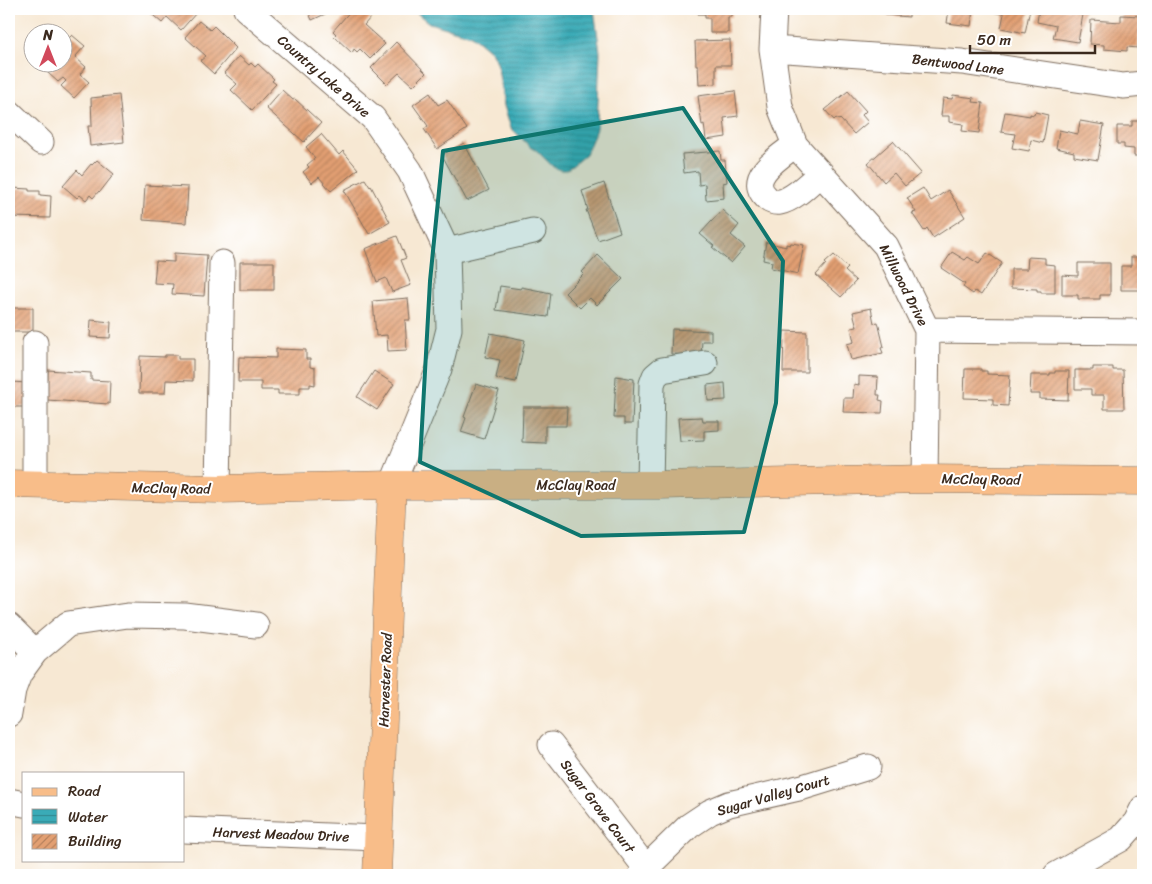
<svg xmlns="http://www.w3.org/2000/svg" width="1152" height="884" font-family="Sriracha,sans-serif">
<defs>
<pattern id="water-rules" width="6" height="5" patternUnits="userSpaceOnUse" patternTransform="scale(1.25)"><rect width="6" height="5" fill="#3aabb7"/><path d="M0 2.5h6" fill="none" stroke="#328b94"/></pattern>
<pattern id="building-hatch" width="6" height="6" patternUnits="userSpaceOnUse" patternTransform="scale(1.25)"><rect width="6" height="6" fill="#e29f72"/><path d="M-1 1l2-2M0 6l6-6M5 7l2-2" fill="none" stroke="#b8825d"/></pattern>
</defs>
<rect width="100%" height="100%" fill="#fff"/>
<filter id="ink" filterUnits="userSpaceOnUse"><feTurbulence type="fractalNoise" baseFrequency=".02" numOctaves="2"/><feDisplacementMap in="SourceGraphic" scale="10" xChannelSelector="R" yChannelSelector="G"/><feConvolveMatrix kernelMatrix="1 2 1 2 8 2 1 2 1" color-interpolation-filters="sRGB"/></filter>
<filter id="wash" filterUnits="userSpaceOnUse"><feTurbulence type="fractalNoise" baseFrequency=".0096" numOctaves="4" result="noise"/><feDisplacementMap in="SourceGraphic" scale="20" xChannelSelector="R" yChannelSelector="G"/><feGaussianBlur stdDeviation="1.12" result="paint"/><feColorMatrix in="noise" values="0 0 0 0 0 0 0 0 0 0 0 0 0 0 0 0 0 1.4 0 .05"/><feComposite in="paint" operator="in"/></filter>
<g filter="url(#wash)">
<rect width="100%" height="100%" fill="#f7e8d3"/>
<path fill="url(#water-rules)" stroke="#3a6a6a" d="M416,9H594L600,52L597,128L586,154L572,166L566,170H560L553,167L536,150L531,148L511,128L504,106L497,62L491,52L471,35L429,23L418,14Z"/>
<g id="blocks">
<path fill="url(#building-hatch)" d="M146,9H193L197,12L181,30L167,17L162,23Z
M307,9H336L312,20Z
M352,9H362L371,17L364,25L385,44L370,59L360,49L357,52L354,49L352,53L334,36L336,34L333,31Z
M698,9H732V17H728V33H710V18H705V14H698Z
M872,9H919V14L909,13V17L886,15L887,12L872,11Z
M949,9H973L971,26L947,23Z
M985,9H1030L1025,33L1001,28L1004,14L985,11Z
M1039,9H1084L1078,42L1053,38L1056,26L1037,22Z
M1121,15L1140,16L1138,48L1127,47V51L1104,49V45L1090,44L1091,20L1121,22Z
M199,21L210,30L214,26L236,48L214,74L200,61L206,56L185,37Z
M72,35L85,46L75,57L86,67L80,74L89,82L74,98L61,86L66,81L63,78L58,82L48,73L53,69L46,62H62V45Z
M730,40L731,65H716V84L699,85L698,65H696L695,41Z
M396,42L426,73L413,86L399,73L387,84L371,68Z
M239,56L249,65L251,63L255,67L258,64L274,79L272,81L276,84L252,110L231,90L237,84L224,73Z
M282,90L293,100L295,99L321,123L304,142L266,108Z
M735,91L738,116L724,118L726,137L706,140L704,124L702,125L698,96Z
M848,91L866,111L862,115L868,122L854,134L840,119L839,120L836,118L834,120L825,110Z
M430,93L438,105L447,100L467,129L437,149L424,129L428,126L413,105Z
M119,95L124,142L90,146L88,126H92L91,98Z
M953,95L974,98L973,102L983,103L979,133L962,131L963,124L949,122V116H941L943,98L952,99Z
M1005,112L1030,116V114L1034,115L1035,112L1048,115L1043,143L1031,140L1029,151L1012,148L1015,134L1001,132Z
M1080,121L1104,125L1098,160L1074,156V152L1056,148L1059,130L1078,134Z
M1132,121H1143V156H1134V149L1124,148V144H1117V126H1132Z
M321,134L339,155L343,151L358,169L331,191L319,177L312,183L303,172L309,167L307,165L315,158L306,147Z
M893,141L921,173L905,186L894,173L884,182L868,163Z
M464,143L489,190L467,201L442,155Z
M720,151L721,160H725L727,182L723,183L724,198L706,200L705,184L699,185L698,171L684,173L682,154Z
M97,160L114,174L100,192L99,191L93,198L90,195L86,200L80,195L77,198L63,186L77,170L82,175L91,164L92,165Z
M365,179L370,187L371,186L390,222L369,234L344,190Z
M604,183L620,232L598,240L586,210H588L582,191Z
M145,185L188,187L186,223L143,220Z
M12,188L29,189V191H40V195L51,196L50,218L11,217Z
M923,188L931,201L948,190L965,217L933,238L927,228L924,231L912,213L916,212L907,198Z
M722,210L739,225L731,235L745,247L731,263L712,247L714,246L700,234Z
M397,236L406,258L401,260L411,285L392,292L386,278L377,282L365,249Z
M766,242L786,247V244L790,245L791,243L804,245L798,274L771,268L772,262L763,260Z
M952,252L965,260L968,257L979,264L987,253L1002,263L981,295L975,291L973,294L963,287L965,284L941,268Z
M174,253L207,255L204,296L172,294L173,284L154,283L156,261L174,262Z
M598,255L623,279L597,305L590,298L580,308L565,293L584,274L582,272Z
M834,255L848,268L845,271L856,281L841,297L816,275L826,264L825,263Z
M1028,257L1045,258V264L1055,265V293H1041V291H1037V289L1011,288V269H1027Z
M1131,257H1143V290H1121V266H1131Z
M240,262H274V290H240Z
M1078,263H1110V295H1100V299H1078V295H1062V275L1078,276Z
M500,286L521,289V287L551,293L548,317L496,310Z
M408,298L410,320H405L407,350L388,351L387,335L376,336L373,301Z
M12,308H33V332H12Z
M871,308L874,323L878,322L884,347L881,348L883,353L851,360L847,344L854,342L851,328L857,327L853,312Z
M91,320L111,322L110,338L90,337Z
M672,329L711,331V341H702L701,355L671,354Z
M784,331L807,332V372H783Z
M490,333L525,340L516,382L496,378L500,360L485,357Z
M276,349L306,350V359H310V367L315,368V385L310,384V387H300V394H278V390H261V382H238L239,357L276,358Z
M165,355H178V359H193V381L166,380L165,393H139L140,356L165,357Z
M1093,367H1113V370H1123L1124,409H1104V395H1091V389H1075V370H1093Z
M9,369H13L12,382L27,383V407H11V409H9Z
M965,369H981V371H987V374L1010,375L1008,406L993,405V399L964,398Z
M48,370L91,373V380L110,381L109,404L47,400Z
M374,371L394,384L377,410L357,397Z
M1055,371H1069L1068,400L1040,399V394H1030L1031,375H1050V373H1055Z
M616,376L634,379L632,424H624V418H614Z
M859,376L878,377L877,395H880L879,400L883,401L882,413L843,412L844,398H853L854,384L859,385Z
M1139,377H1143V396H1139Z
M725,383L726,400L708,401L707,385Z
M476,384L499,391L484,439L461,432L466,418L464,417Z
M523,407H567L566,426H545V443L522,442Z
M702,417L703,421H719V430L704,431V440L680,441L678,418Z"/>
</g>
</g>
<g filter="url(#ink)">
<use href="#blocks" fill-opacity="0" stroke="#7d6c5d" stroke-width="1"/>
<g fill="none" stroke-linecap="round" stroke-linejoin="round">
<defs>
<path id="minor" d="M246,9L373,118L410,171L447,251L449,329L439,369L392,485
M774,9L772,49L780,107L795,145L886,246L927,330L925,479
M772,49L962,62L1123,86L1143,84
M9,112L41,142
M795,145C781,156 745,177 766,197C769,201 775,203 780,202C795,199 810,182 821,173
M447,251L533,231
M927,330L1143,332
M35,343V484
M650,485L652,384L655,376L662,370L705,363
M218,489L222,263
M9,626L35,652
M9,714L13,690L19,674L35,652L68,624L128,615L185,616L256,625
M551,745L646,868
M9,801L24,804
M184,830L378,838
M641,875L646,868L689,826L710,812L729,804L803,787L868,767
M1056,875L1121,839L1136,822L1143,808"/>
<path id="major" d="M9,484L218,489L392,485H659L925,479L1143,481
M377,875L392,485"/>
</defs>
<use href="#minor" stroke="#7d6c5d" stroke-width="27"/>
<use href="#major" stroke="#7d6c5d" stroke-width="29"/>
<use href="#minor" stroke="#fff" stroke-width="25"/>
<use href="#major" stroke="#f8bd89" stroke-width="28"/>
</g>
</g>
<path fill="#0f766e" fill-opacity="0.2" stroke="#0f766e" stroke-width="4" stroke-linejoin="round" d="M683,108L783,261L776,403L744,532L581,536L420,462L430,281L443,151Z"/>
<g text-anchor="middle" stroke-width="4" stroke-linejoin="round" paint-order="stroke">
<g font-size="14" fill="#3b2a1e" stroke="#fff">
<text transform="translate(958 64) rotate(7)" y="5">Bentwood Lane</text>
<text transform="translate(324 76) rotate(41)" y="5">Country Lake Drive</text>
<text transform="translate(904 285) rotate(63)" y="5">Millwood Drive</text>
<text transform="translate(981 479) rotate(1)" y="5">McClay Road</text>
<text x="576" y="490">McClay Road</text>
<text transform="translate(171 488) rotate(1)" y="5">McClay Road</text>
<text transform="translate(385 680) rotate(-88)" y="5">Harvester Road</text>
<text transform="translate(773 795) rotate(-16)" y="5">Sugar Valley Court</text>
<text transform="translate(598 806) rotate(53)" y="5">Sugar Grove Court</text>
<text transform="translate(281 834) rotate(2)" y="5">Harvest Meadow Drive</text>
</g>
</g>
<rect width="1152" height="884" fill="none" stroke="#fff" stroke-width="30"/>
<rect x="22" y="772" width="162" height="90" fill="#ffffff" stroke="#b1aaa5"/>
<rect x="32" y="788" width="25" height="8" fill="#f8bd89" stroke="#b1aaa5"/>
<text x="68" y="796" font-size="15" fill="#3b2a1e">Road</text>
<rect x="32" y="809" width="25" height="15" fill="url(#water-rules)" stroke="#b1aaa5"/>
<text x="68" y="822" font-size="15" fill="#3b2a1e">Water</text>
<rect x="32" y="834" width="25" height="15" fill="url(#building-hatch)" stroke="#b1aaa5"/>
<text x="68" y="846" font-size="15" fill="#3b2a1e">Building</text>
<g transform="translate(48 48)"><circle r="24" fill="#ffffff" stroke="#b1aaa5"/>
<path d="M0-4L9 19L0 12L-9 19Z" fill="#d1495b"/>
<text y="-8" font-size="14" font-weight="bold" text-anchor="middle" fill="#3b2a1e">N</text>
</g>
<path d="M970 45v8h125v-8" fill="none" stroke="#3b2a1e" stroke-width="2.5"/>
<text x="977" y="45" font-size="15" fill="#3b2a1e" stroke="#ffffff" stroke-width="4" paint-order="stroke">50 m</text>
</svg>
